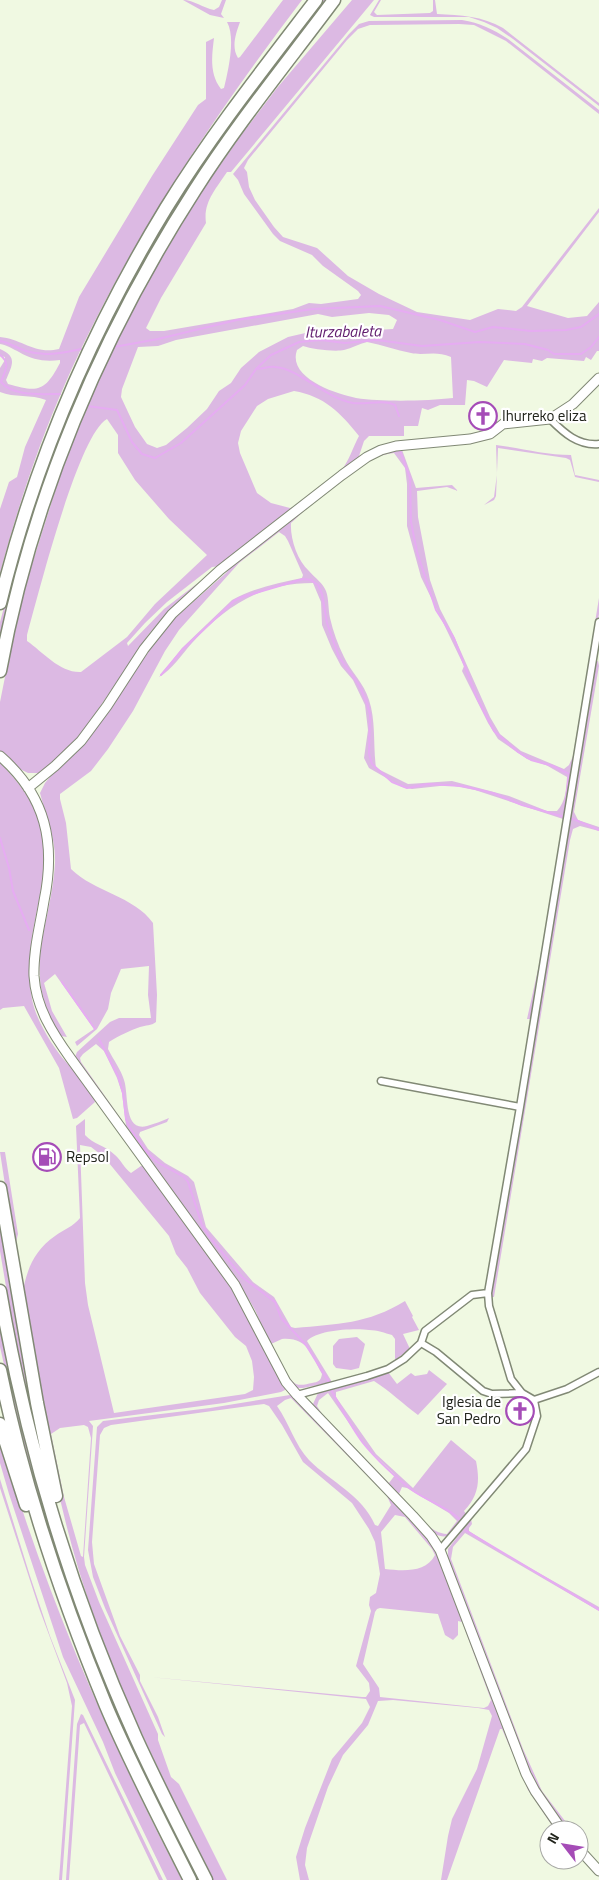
<svg xmlns="http://www.w3.org/2000/svg" width="599" height="1880" font-family="'Titillium Web',sans-serif">
<rect width="100%" height="100%" fill="#f0f9e2"/>
<path fill="#dcb9e3" fill-rule="evenodd" d="M183,0C194,0 203,8 214,10L219,7L222,0H226L221,14L224,18L210,15Z
M283,0H302C211,120 126,246 65,384C38,445 17,510 0,573V509L9,482L17,477L25,447L46,400C31,394 14,398 0,392V368L5,360V357L0,356V349C18,357 12,365 6,380L8,384C39,393 45,391 60,363V360C45,362 33,360 19,352C13,349 7,345 0,344V337C22,339 35,355 59,349L79,297L152,176L198,105L206,99V42L214,38C212,55 209,74 221,89L224,88C228,71 236,38 227,22H240C236,33 231,47 238,58L240,57Z
M322,0H328L252,100L105,337L0,644V622L22,541L68,409L108,322L168,215L213,146Z
M352,0H374L231,172H227C216,189 203,202 206,223L161,298L146,328L150,331H164L293,309L309,303L321,304L358,299L361,295L358,291L323,266L312,255L280,241L273,234L244,194L238,180L233,174L349,34L359,24L369,21L462,20C480,23 493,29 508,39L599,110V114L506,41L474,25L459,24L370,25L358,29L347,40L248,160L244,168L247,172L249,187L255,200L274,227L283,237L317,248L348,276L379,294L417,312L470,320L498,309L516,311L522,307L599,208V212L527,306L568,318L587,316L599,302V351H597L591,360L586,357L584,361L547,358L542,361L533,359L532,363L504,360L487,387L474,381L467,380L465,405H440L428,410L422,408L418,426H404V436H369L364,441L357,462L220,566L212,567L167,602L145,623L127,643L128,646L164,609L199,582L166,614L148,635L89,723L73,743L47,767L38,773H28L18,768L9,757L1,764C87,849 16,906 32,999C35,1018 53,1048 66,1062C76,1074 91,1086 95,1102L77,1118L73,1119L59,1068L24,1006L3,1008L0,1010V702L13,637L28,577L63,466L83,415L122,330L148,281L200,194L239,138L277,88ZM369,313L389,315L397,320L393,329L357,331L333,335L314,331L288,337L259,352L241,368L231,383L219,391L207,409L187,428L166,445L157,448L147,444L135,427L121,397L122,389L138,347L158,346L176,340L318,314L332,317ZM367,342C382,345 396,350 411,353C425,356 435,350 451,357L453,398C426,401 383,402 356,398C336,394 287,378 297,350L303,346C311,349 335,352 344,350C352,348 359,344 367,342ZM294,391C324,396 341,413 359,436C353,447 349,461 341,471L297,506L290,508L271,503L257,493L240,453L238,443L241,431L257,406L268,399ZM107,419L118,435V453L135,480L169,519L207,555L155,604L127,637L81,672C60,673 43,652 27,641V635C38,596 78,435 107,419Z
M379,0H381L374,12L377,15L430,13L433,11V0H435L437,14C461,15 482,16 503,28L599,103V106L513,39L497,28L484,22L469,17H374L370,15Z
M496,445C521,448 545,455 571,455L575,475L599,480V482L575,477L570,460L566,458L498,448L496,496L494,500L484,505L494,497L497,474Z
M401,447L416,488L452,485L458,491L447,487L417,491L418,517L430,580L440,609L453,634L490,717L500,734L521,751L564,769L569,765L573,756L599,598V614L532,1019H527L539,965L563,819L475,790L449,785L412,789L402,787L369,768L364,758L368,730L365,705L353,680L341,666L332,649L322,625L321,602L313,583C260,583 226,606 192,643C182,654 172,670 159,677L182,648L232,600C253,588 279,583 302,578L303,575L288,541L285,536L279,532L239,563L179,630L165,651L133,711L108,749L91,771L60,794V799L66,823L71,869C94,892 134,896 153,923L157,995L156,1022C151,1026 146,1025 140,1027C129,1031 120,1035 109,1042L108,1049C113,1059 121,1070 124,1080C129,1094 123,1132 147,1126C154,1124 162,1121 169,1118L167,1122L140,1132L139,1135L148,1149L165,1163L188,1176L194,1182L206,1227L253,1282L274,1297L291,1327L295,1328C337,1324 368,1324 405,1301L413,1316L412,1317L419,1330L403,1334L410,1349L395,1360V1339L392,1335C385,1333 377,1330 369,1330C354,1328 317,1330 307,1341L332,1382L303,1388H297C280,1376 264,1330 255,1310C249,1299 241,1288 234,1277L78,1063L75,1057L77,1052L110,1022L119,1018H151L148,995L149,966L121,969L111,993L108,1009L97,1029L77,1046L75,1042L94,1029L55,974L44,983L52,1011L67,1037L61,1036C19,972 51,929 55,863C56,838 46,817 40,793L45,783L50,777L88,740L156,641L175,618L226,573L235,562L358,466L383,452ZM394,453L405,468L407,484V526L421,577L464,666L462,671L488,723L498,739L527,759L546,765L567,777C566,790 566,801 557,811H547L509,796L452,781L408,784L376,768C373,745 376,721 369,700C364,683 351,672 344,657C338,645 333,631 330,618C328,609 329,599 326,591C323,583 315,578 309,571C297,560 290,538 291,523C315,501 362,455 394,453ZM96,1044L104,1051L117,1078L122,1093L126,1126L81,1062L80,1058L83,1054ZM282,1339C308,1337 311,1355 322,1374C321,1381 318,1382 312,1383C307,1384 301,1386 296,1384C287,1379 277,1353 271,1344Z
M598,661L599,666L574,812L578,820L599,827V831L580,826L573,829L570,840L494,1297H491L595,662Z
M85,1119V1135C93,1144 106,1146 115,1155C121,1160 124,1168 131,1173L141,1166H144L226,1276L285,1386V1390L281,1392L224,1403L89,1421L93,1426L84,1557L85,1565L99,1602L158,1734V1740L171,1777L179,1784L227,1880H213C163,1780 112,1679 79,1571C52,1481 38,1388 22,1296C26,1272 33,1251 55,1236C63,1230 74,1226 80,1218L76,1126ZM80,1145L91,1147L104,1157L169,1236L176,1254L187,1268L200,1293L235,1337L246,1346L252,1361L254,1377L253,1390L245,1394L114,1413L88,1305L85,1283ZM84,1425L88,1427L91,1438L83,1557L81,1556L64,1497L51,1434L60,1428Z
M0,1152H5L18,1234L16,1242L14,1244Z
M0,1208L37,1433L15,1340L0,1251Z
M0,1318L58,1547L200,1880H194L117,1720L71,1603L32,1482L12,1400L0,1347Z
M357,1337L365,1344L359,1368L351,1370L336,1368L333,1364V1346L339,1339Z
M429,1370L447,1384L418,1415C403,1404 390,1391 374,1381L336,1392V1397L376,1454L413,1488L451,1440L476,1461C480,1481 479,1495 464,1511L467,1515C456,1529 450,1544 431,1532L315,1407L313,1404L318,1393L322,1391L368,1379L388,1372L397,1384L411,1373L415,1376L427,1374ZM328,1393L365,1446L395,1475L389,1483L322,1414L317,1406L319,1400ZM402,1487L407,1488L449,1513L457,1521L447,1534C427,1533 412,1508 399,1494Z
M290,1395L293,1396L396,1501L435,1546L502,1720L560,1830H555L528,1790L502,1729H500L447,1880H441L448,1836L452,1819L477,1769L492,1716L489,1710L478,1708L393,1700L378,1701L368,1725L343,1755L328,1787L307,1848L305,1865L309,1880H300L296,1857L305,1828L332,1759L362,1723L370,1707L366,1699L150,1677L362,1697H366L370,1691L369,1683L356,1666L371,1611L369,1605L370,1597L376,1593L380,1574L375,1542L369,1529L352,1503L303,1462L282,1425L269,1406L264,1404L111,1425L104,1428L100,1435L92,1542L94,1564L120,1636L140,1675V1681L158,1717L165,1737L162,1734L105,1608L93,1577L88,1550L97,1427L103,1421L210,1408ZM291,1398L387,1496L391,1505L378,1526L375,1525C362,1495 331,1482 309,1460C295,1445 289,1423 277,1406L285,1400ZM395,1515L405,1517L432,1549L435,1555C426,1573 403,1571 385,1569L381,1532ZM380,1608L438,1614L445,1635L453,1640L458,1635V1621L462,1622L491,1700L488,1706L484,1708L380,1697L379,1688L363,1664L375,1612L377,1609Z
M0,1438C44,1591 108,1738 182,1880H167L115,1773L103,1742L63,1657L9,1494L0,1463Z
M0,1479L30,1576L50,1636L75,1700L62,1880H59L72,1706L67,1683L39,1608L0,1488Z
M471,1519L472,1524L469,1528V1531L502,1552L599,1607V1611L465,1533L453,1547L451,1559L523,1749L542,1791L572,1830H567L534,1783L448,1558V1549Z
M81,1714L83,1715L163,1880H159L84,1723L80,1725L69,1880H66L77,1724Z"/>
<g fill="none" stroke-linecap="round" stroke-linejoin="round">
<path stroke="#e6acf2" stroke-width="2" d="M0,341C10,343 17,348 26,351C45,357 62,353 81,349
M114,347L158,339L237,320L313,309L380,306L440,320L475,332L493,327L531,331L566,330L581,327L599,314
M0,355C11,363 5,371 1,382C14,397 41,394 60,394
M256,369C262,369 269,366 275,367C298,368 325,398 353,403C367,405 382,399 395,405L399,416
M87,406L117,410L132,442L142,454L155,458L181,443L245,385L256,369L271,355L299,342L321,340L345,343L377,340L422,346L480,342L503,343L525,344L548,350L554,354H581L591,347L599,337
M402,449L400,451L410,478L411,522L417,552L436,610L454,638L477,698L494,731L518,752L531,760L553,766L569,774L564,816
M161,675L183,649L234,601L242,597L303,579L311,580L318,585L322,594L327,623L339,657L359,685L367,703L370,715L369,754L372,764L392,782L407,788L428,784L462,786L493,793L522,805L565,817
M571,818L599,830
M0,838L9,868L13,891L29,930
M62,982L95,1029
M99,1039L118,1076L123,1093L126,1119L130,1128L146,1151L157,1162L184,1177L188,1182L202,1225L209,1236L242,1277L275,1302L281,1318L306,1345L329,1382
M331,1390C341,1407 351,1427 363,1443C375,1458 396,1478 412,1490C427,1501 450,1508 461,1521
M465,1530L599,1610"/>
<defs>
<path id="minor" d="M550,419C564,433 578,446 599,444
M381,1081L520,1107
M421,1343L436,1352L483,1391L492,1394L522,1393
M297,1395L367,1376L388,1369L404,1359L421,1343L425,1331L472,1295L488,1293
M534,1400L567,1389L599,1372
M440,1550L526,1449L537,1416L534,1400L522,1393L511,1379L489,1306L488,1293L520,1107L599,622"/>
<path id="tertiary" d="M0,756C46,796 56,843 44,901C40,926 33,951 34,976C36,1008 53,1034 71,1059L235,1285L286,1382L297,1395L413,1516L431,1536L440,1550L526,1774L535,1791L562,1830
M28,788L55,766L81,741L107,706L144,649L172,614L220,570L342,475L367,457L381,450L396,446L470,439L490,434L503,424L550,419L573,404L599,378
M579,1849L599,1871"/>
<path id="motorway" d="M0,603C34,463 91,331 166,208C211,135 264,68 316,0
M0,671C31,500 101,336 195,190C237,124 287,63 334,0
M0,1188L37,1403L56,1496
M0,1291C26,1444 72,1596 136,1738C158,1786 182,1833 206,1880
M0,1370C23,1485 61,1597 106,1706C131,1765 161,1822 190,1880
M0,1424L26,1505"/>
</defs>
<use href="#minor" stroke="#818975" stroke-width="9"/>
<use href="#tertiary" stroke="#818975" stroke-width="11"/>
<use href="#motorway" stroke="#818975" stroke-width="15"/>
<use href="#minor" stroke="#fff" stroke-width="6"/>
<use href="#tertiary" stroke="#fff" stroke-width="9"/>
<use href="#motorway" stroke="#fff" stroke-width="12"/>
</g>
<defs>
<symbol id="church-ring" viewBox="-11 -11 22 22"><circle r="9.5" fill="#fff" stroke="#a54cb7" stroke-width="1.5"/><path d="M-1.2-6h2.4v3.5h3.3v2.4h-3.3V6h-2.4V-.1h-3.3v-2.4h3.3Z" fill="#a54cb7"/></symbol>
<symbol id="fuel-ring" viewBox="-11 -11 22 22"><circle r="9.5" fill="#fff" stroke="#a54cb7" stroke-width="1.5"/><path d="M-5.5-6h7V0h2V4h1.3V-2.5L3-4.5l.8-.8L6-3V5H2.5V1h-1V6h-7ZM-4.2-4.7v3.2H.2V-4.7Z" fill="#a54cb7"/></symbol>
</defs>
<g fill-rule="evenodd">
<use href="#church-ring" x="467" y="400" width="32" height="32"/>
<use href="#fuel-ring" x="31" y="1141" width="32" height="32"/>
<use href="#church-ring" x="504" y="1395" width="32" height="32"/>
</g>
<g text-anchor="middle" stroke-width="4.5" stroke-linejoin="round" paint-order="stroke">
<g font-size="15" fill="#21241c" stroke="#fff" text-anchor="start">
<text x="502" y="421">Ihurreko eliza</text>
<text x="66" y="1162">Repsol</text>
<text x="501" y="1407" text-anchor="end">Iglesia de<tspan x="501" dy="17">San Pedro</tspan></text>
</g>
<g font-size="16" font-style="italic" fill="#601b6d" stroke="#fff">
<text transform="translate(343 331) rotate(-1)" y="6">Iturzabaleta</text>
</g>
</g>
<g transform="translate(564 1845) rotate(301)"><circle r="24" fill="#ffffff" stroke="#a6a7a4"/>
<path d="M0-4L9 19L0 12L-9 19Z" fill="#a54cb7"/>
<text y="-8" font-size="14" font-weight="bold" text-anchor="middle" fill="#21241c">N</text>
</g>
</svg>
